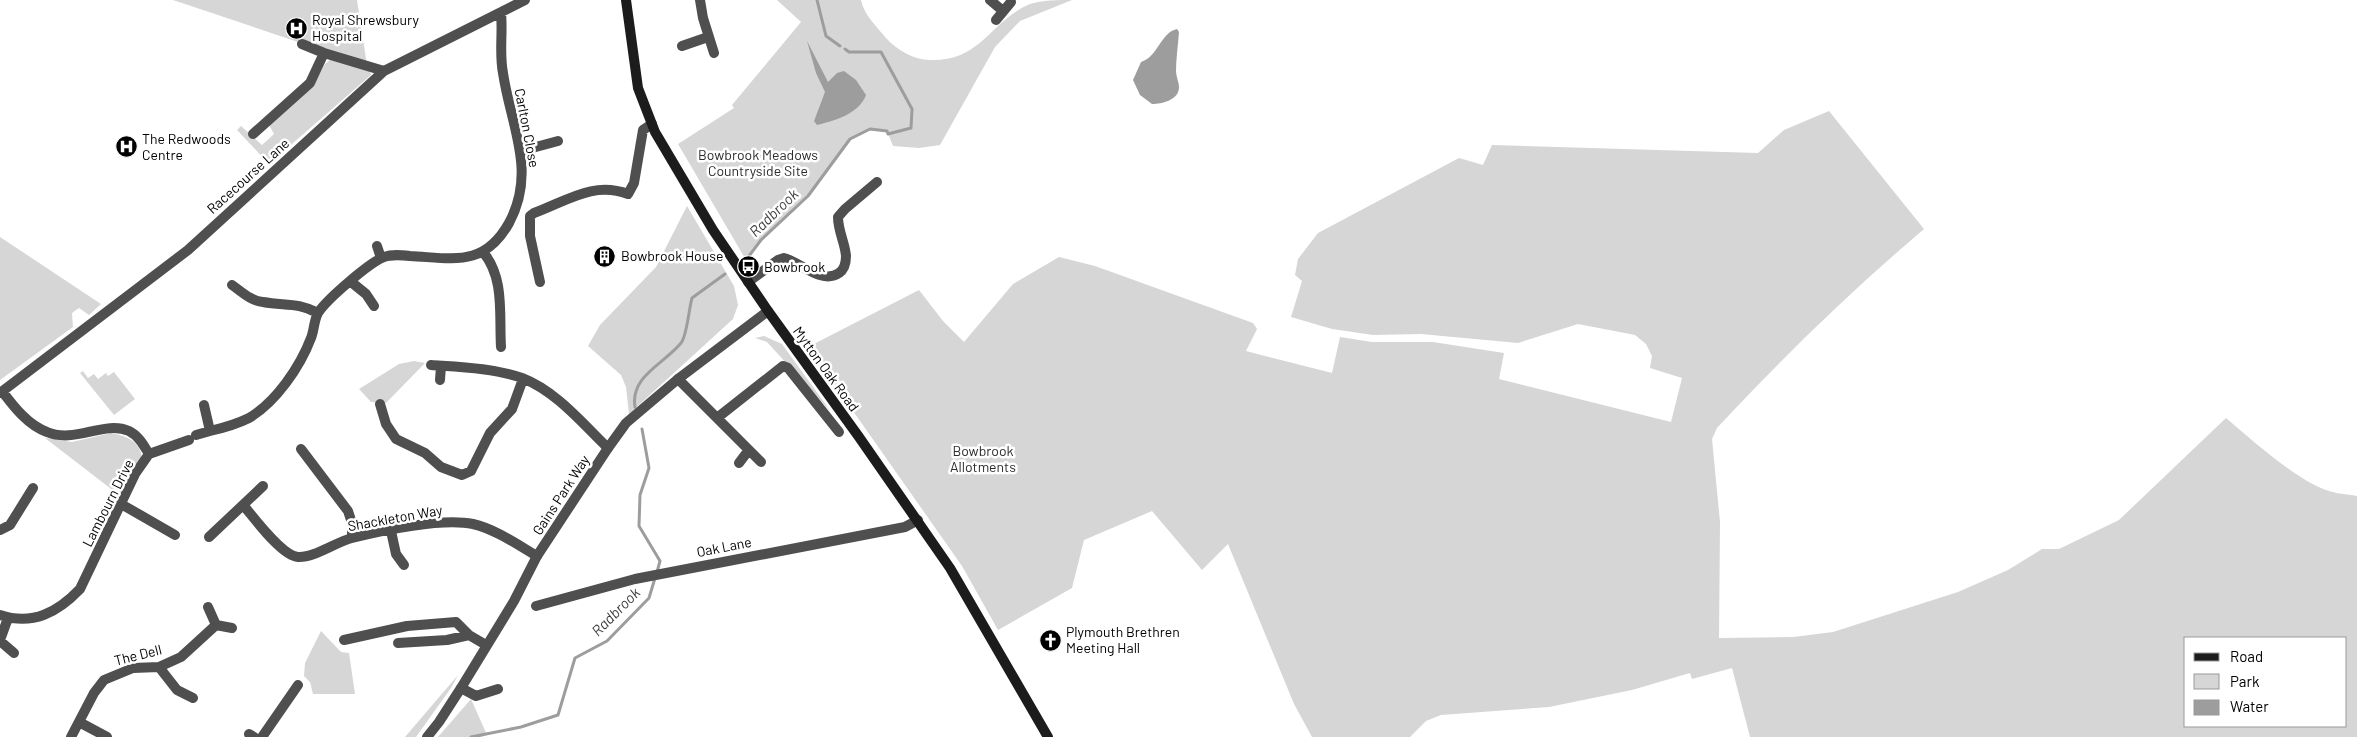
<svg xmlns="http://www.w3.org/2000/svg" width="2357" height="737" font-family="Barlow,sans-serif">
<rect width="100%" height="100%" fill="#fff"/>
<path fill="#d6d6d6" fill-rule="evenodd" d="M173,0H357L367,65Z
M777,0H861C864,15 877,27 886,38C897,50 914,60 930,60C983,61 989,21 1030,4C1043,0 1058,0 1072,0L1020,21L995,47L940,145L919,148L893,146L887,131L870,129L850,139L808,196L761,240L746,260L678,144L734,108L732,105L801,22Z
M331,59L370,69L371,75L269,164L237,130L241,126L262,145L274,134L269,125L313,86L325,64Z
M1829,111L1924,229C1851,291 1782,358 1717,428L1712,439L1720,522L1719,638L1793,637L1833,632L1958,592L2008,570L2042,549H2059L2119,520L2226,418C2252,440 2295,479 2326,490C2336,494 2347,494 2357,496V737H1750L1732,668L1692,679L1690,673L1632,690L1549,707L1441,715L1426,721L1410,737H1312L1294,704L1228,544L1202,570L1152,511L1084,540L1072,588L998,630L962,566L808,347L919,290L943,321L964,342L1013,284L1059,257L1095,266L1253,323L1257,329L1246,351L1332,373L1340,337L1372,342H1433L1504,353L1499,379L1671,422L1682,378L1650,368L1652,356L1646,344L1635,335L1578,324L1518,343L1421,334L1373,335L1332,329L1291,317L1302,281L1295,275L1298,259L1318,233L1459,158L1483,165L1492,145L1758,153L1784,130ZM2346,638V726H2186V638Z
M687,206L734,286L738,305L733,319L629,414L626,387L621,375L588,346L600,325L656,267Z
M0,237L101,304L89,315L79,308L72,313L73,327L0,380Z
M764,336L782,344L831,412L767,342L755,338Z
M414,361L425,363L386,403L371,402L359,389L399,364Z
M83,371L88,378L94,374L98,379L106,373L108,376L114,372L135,399L114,415L80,373Z
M111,433C126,436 139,440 142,457L119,495L45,438L72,442Z
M321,631L341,652L349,653L355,694H313L310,682L304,676L305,663Z
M458,675L451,688L416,737H405Z
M471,699L487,735L481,737H438Z"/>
<path fill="#9d9d9d" d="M1177,29L1179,32C1178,45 1176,59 1176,71C1176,77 1179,82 1179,87C1179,100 1162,104 1152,104L1140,95L1133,80L1141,62C1158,57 1160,33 1177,29Z
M807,41L828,82L837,73L844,71L856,80L866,95C859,114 834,121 817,125L814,121L825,92L816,73Z"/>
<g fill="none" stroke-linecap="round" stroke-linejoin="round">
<path stroke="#9d9d9d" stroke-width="3" d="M817,0L826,36L840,46
M746,260L761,240L808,196L850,139L870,129L887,131L888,134L911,128L912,109L881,52H849L845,49
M635,407C630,376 664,364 681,343C687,336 689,308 692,298L725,274
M642,429L649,468L640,495L639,526L660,561L657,572
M471,737L521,727L558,715L575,658L607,641L649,598L655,578"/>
<path stroke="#4f4f4f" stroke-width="10" d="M700,0L703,18L714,53
M990,0L1003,11
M996,20L1011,2
M302,44L324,53L384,71
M682,46L708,37
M253,134L310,83L324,53
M521,151L558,141
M377,246L381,258
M483,252C505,278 499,315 501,347
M350,281L366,294L374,306
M540,282L530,236V216L534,213C567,201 593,181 628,194L634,183L643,130L652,124
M748,282L778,260L784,258C800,262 822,285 839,273C845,269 846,263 846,256C845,243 838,231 838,217L845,209L877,182
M232,285C242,292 251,301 263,302C285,306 297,302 318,313
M431,365C460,367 494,368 522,378C556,391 582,423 608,448
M678,379L761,462
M440,380L441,366
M0,393L188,250L384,71L525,0
M380,404L386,424L396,439L425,453L441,467L462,475L471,471L490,433L512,409L523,379
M204,405L210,431C223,428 237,424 249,418C276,402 300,367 311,338C314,331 314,320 318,313C326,300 370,262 384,257C392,254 401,255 410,256C452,258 484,268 509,223C537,171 511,127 503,73C499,53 503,33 501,13
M717,418L783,366L788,368L839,432
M196,435L210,431
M301,449L348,511L352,523V538
M149,454L189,440
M739,463L748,451
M121,504L175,535
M244,506C255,519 282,556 298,557C314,558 336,542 352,538C383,530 442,518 473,524C495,529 518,545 537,556
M0,530L10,525L33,488
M391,531L396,554L404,565
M209,537L263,486
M536,606L635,579L905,527L918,520
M208,607L216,625L232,628
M0,615C33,626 58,612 80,589L135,474L149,454C144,446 139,436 129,431C104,420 75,444 47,432C28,425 14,407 2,391
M0,640L8,618
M344,640L407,626L456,622L469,635L486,645
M0,641L14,653
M398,643L447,640L469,635
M159,667L177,690L193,698
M461,688L476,696L498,689
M79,722L107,737
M249,734L254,737
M71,737L94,693L104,680L133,668L159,667L181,657L216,625
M262,737L298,685"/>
<path stroke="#4f4f4f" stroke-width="10" d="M427,737L439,722L461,688L514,601L537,556L608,448L626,423L678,379L768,311"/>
<path stroke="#1c1c1c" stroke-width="10" d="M626,0L638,88L655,132L713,230L768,311L859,437L950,568L1048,737"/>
</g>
<defs>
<symbol id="hospital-disc" viewBox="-11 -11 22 22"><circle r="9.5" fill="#000" stroke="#fff"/><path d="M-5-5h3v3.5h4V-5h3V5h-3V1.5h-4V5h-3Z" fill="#fff"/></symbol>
<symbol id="building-disc" viewBox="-11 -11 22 22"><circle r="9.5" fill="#000" stroke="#fff"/><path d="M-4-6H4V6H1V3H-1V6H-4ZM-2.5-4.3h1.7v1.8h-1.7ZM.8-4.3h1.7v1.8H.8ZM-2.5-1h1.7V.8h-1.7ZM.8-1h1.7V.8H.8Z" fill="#fff"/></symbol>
<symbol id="bus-disc" viewBox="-11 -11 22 22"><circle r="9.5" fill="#000" stroke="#fff"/><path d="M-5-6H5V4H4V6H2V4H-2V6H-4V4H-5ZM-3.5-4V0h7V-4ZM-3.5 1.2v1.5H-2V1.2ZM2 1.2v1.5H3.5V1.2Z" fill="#fff"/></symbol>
<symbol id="church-disc" viewBox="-11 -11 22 22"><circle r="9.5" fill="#000" stroke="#fff"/><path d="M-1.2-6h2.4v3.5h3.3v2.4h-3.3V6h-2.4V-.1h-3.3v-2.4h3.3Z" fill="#fff"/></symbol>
</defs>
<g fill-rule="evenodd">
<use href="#hospital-disc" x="284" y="16" width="25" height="25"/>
<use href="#hospital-disc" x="114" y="134" width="25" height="25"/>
<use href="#building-disc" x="592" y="244" width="25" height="25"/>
<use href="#bus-disc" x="736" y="254" width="25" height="25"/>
<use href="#church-disc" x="1038" y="628" width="25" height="25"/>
</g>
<g text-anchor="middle" stroke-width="5" stroke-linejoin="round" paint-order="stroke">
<g font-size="14" fill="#000" stroke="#fff" text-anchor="start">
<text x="312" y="25">Royal Shrewsbury<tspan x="312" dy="16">Hospital</tspan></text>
<text x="142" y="144">The Redwoods<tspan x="142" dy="16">Centre</tspan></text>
<text x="621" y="261">Bowbrook House</text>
<text x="764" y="272">Bowbrook</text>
<text x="1066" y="637">Plymouth Brethren<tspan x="1066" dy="16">Meeting Hall</tspan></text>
</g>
<g font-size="14" fill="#000" stroke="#fff">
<text transform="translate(527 128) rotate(79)" y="5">Carlton Close</text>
<text transform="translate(248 176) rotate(-42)" y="5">Racecourse Lane</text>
<text transform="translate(826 369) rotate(54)" y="5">Mytton Oak Road</text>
<text transform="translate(561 495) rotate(-57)" y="5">Gains Park Way</text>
<text transform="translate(108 503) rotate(-63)" y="5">Lambourn Drive</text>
<text transform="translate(395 518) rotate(-10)" y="5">Shackleton Way</text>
<text transform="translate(724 547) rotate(-11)" y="5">Oak Lane</text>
<text transform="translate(138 655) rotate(-14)" y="5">The Dell</text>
</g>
<g font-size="14" fill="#2d2d2d" stroke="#fff">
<text x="758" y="160">Bowbrook Meadows<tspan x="758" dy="16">Countryside Site</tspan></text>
<text x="983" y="456">Bowbrook<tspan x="983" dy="16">Allotments</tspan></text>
</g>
<g font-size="15" font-style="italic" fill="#3e3e3e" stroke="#fff">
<text transform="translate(774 213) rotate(-44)" y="5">Radbrook</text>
<text transform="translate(616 612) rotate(-45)" y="5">Radbrook</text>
</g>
</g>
<rect x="2184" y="637" width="162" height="90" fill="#ffffff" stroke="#999999"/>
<rect x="2194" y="653" width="25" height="8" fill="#1c1c1c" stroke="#999999"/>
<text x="2230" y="662" font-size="15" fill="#000000">Road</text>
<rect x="2194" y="674" width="25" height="15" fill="#d6d6d6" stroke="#999999"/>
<text x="2230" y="687" font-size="15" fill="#000000">Park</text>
<rect x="2194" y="700" width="25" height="15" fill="#9d9d9d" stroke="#999999"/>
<text x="2230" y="712" font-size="15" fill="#000000">Water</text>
</svg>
